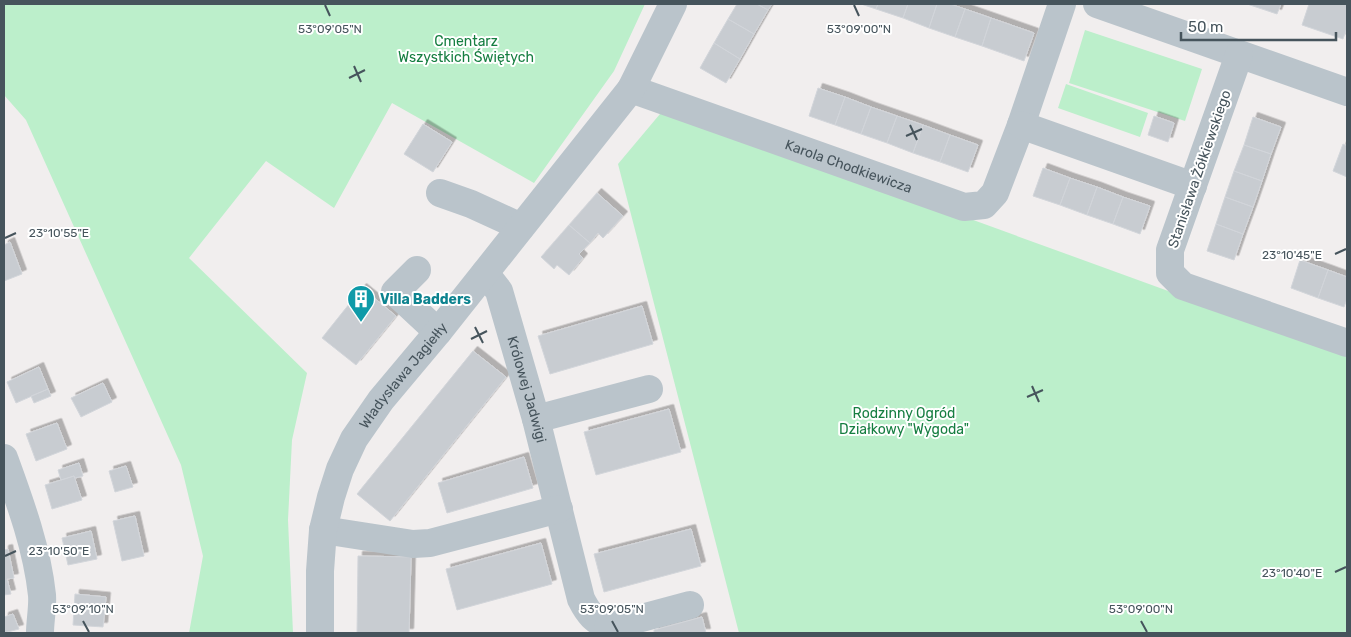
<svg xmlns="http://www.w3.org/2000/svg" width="1351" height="637" font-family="Rubik,sans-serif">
<defs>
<filter id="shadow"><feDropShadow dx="4.5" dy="-4.5" stdDeviation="0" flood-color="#0004"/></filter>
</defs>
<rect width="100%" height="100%" fill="#f1eeee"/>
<path fill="#bcefcb" d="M4,4H645L614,71L534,183L392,103L334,208L266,161L189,258L307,373L292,440L288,520L293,633H189L203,556L181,465L26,120L4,95Z
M1085,30L1202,69L1185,121L1069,83Z
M1066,84L1148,113L1140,137L1058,108Z
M665,108L1347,356V633H739L618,164Z"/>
<path fill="#c8ccd1" stroke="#d2d5da" filter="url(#shadow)" d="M737,4H757L768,10L754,34L728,19Z
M757,4H772L768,10Z
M861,4H878L876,9Z
M878,4H908L903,18L876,9Z
M908,4H937L929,28L903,18Z
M937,4H950L965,9L955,37L929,28Z
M1247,4H1281L1277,14Z
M1309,4H1347V28L1343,39L1302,25Z
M965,9L991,18L982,46L955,37Z
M991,18L1034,33L1024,61L982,46Z
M728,19L754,34L740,59L714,43Z
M714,43L740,59L726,83L700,68Z
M818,88L845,97L835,125L809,116Z
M845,97L871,107L861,134L835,125Z
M871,107L897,116L887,143L861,134Z
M897,116L923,125L913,153L887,143Z
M1154,116L1174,123L1168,142L1148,135Z
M1253,117L1281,127L1271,154L1244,145Z
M423,124L452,142L433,172L404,154Z
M923,125L950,135L940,162L913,153Z
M950,135L978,145L968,172L940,162Z
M1343,144L1347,146V177L1333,171Z
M1244,145L1271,154L1262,181L1234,171Z
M1043,168L1070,178L1060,205L1033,196Z
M1234,171L1262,181L1253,207L1225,197Z
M1070,178L1097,187L1087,215L1060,205Z
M1097,187L1123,197L1113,224L1087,215Z
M597,193L623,216L603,238L598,233L590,243L569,225Z
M1123,197L1150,206L1140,234L1113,224Z
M1225,197L1253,207L1243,234L1216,224Z
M1216,224L1243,234L1234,260L1207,251Z
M569,225L590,243L579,254L583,258L569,275L557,265L554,269L541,257Z
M10,242L22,274L4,281V245Z
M1300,260L1328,270L1318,298L1291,288Z
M1328,270L1347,277V299L1344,307L1318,298Z
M362,288L396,316L356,365L322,338Z
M642,306L653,344L550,374L538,336Z
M473,351L506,377L390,521L357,494Z
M39,367L48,389L16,403L7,382Z
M103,383L112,402L81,417L71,398Z
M48,389L51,396L34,403L31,396Z
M669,409L681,452L596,475L584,432Z
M57,423L67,449L36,461L26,434Z
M524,457L533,488L447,513L438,483Z
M79,463L83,476L75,478L74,476L61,480L58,470Z
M126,466L133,487L115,492L109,471Z
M74,476L82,500L52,509L45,485Z
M135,516L144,556L122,561L113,521Z
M691,529L701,566L604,592L594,554Z
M91,531L97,559L68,565L62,538Z
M541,543L552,584L457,610L446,569Z
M8,549L14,578L7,579L11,594L4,595V550Z
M358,556L411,557L409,633H357Z
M75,594L106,597L103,627L73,625Z
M13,614L19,629L4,633V617Z
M702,617L706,633H654V630Z"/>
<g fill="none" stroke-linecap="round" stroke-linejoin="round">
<g stroke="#bac4cb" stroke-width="28">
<path d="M1097,4L1347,92"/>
<path d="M1239,55L1170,250V273L1183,286L1347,343"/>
<path id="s1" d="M631,89L964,207L984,205L995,193L1021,125L1062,4"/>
<path d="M1021,125L1193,186"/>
<path d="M440,193L471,204L521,227"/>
<path d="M417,270L395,292L438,332"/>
<path id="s2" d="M485,273L499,291L536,419L581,599C592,621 598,620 616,633"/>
<path d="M536,419L649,389"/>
<path d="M4,458C20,502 37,548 42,595C43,607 40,621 40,633"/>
<path d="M323,530L413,544L430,543L559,509"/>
<path d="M608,627L690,605"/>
<path id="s3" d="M320,633V571L323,530L331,497L340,469L354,439L381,400L438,332L631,89L673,4"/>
</g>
</g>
<path fill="none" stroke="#46545c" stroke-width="2" d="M325,5L330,16M854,5L859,16M354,66L361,82M349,78L365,70M910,125L917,140M906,136L922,129M5,238L16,233M1335,254L1346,249M475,327L483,343M471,339L487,331M1032,386L1039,402M1027,397L1043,390M5,556L16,551M1335,572L1346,567M83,621L89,632M612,621L618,632M1141,621L1147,632"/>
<defs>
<symbol id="building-pin" viewBox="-11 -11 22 30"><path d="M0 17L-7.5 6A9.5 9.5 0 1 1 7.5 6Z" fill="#0f9aa8" stroke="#fff"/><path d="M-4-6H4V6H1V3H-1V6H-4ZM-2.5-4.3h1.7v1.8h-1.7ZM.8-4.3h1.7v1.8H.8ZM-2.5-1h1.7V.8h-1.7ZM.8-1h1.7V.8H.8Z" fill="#fff"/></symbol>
</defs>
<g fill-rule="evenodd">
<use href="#building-pin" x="345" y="283" width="32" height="43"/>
</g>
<g text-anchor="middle" stroke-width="4" stroke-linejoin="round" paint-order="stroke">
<g font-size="14" fill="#167e41" stroke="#fff">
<text x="466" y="46">Cmentarz<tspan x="466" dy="16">Wszystkich Świętych</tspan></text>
<text x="904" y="418">Rodzinny Ogród<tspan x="904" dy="16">Działkowy "Wygoda"</tspan></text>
</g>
<g font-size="14" fill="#46545c" stroke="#fff">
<text dy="5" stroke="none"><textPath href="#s1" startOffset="231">Karola Chodkiewicza</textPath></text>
<text transform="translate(1199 169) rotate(-71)" y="5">Stanisława Żółkiewskiego</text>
<text dy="5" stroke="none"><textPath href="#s3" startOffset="280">Władysława Jagiełły</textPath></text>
<text dy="5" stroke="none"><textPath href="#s2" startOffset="125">Królowej Jadwigi</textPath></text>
</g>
<g font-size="14" font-weight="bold" fill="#0d838f" stroke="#fff" text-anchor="start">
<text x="380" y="304">Villa Badders</text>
</g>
</g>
<g font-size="12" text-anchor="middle" fill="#46545c" stroke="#fff" stroke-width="4" stroke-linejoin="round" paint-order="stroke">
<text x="330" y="33">53°09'05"N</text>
<text x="859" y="33">53°09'00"N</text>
<text x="59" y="237">23°10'55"E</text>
<text x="1292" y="259">23°10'45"E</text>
<text x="59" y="555">23°10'50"E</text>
<text x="1292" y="577">23°10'40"E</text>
<text x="83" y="613">53°09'10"N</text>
<text x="612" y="613">53°09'05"N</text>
<text x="1141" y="613">53°09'00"N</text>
</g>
<rect width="1351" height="637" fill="none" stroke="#46545c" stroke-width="10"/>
<path d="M1181 32v8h155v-8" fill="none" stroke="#46545c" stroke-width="2.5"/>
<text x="1188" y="32" font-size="15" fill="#46545c" stroke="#ffffff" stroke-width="4" paint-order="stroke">50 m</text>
</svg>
